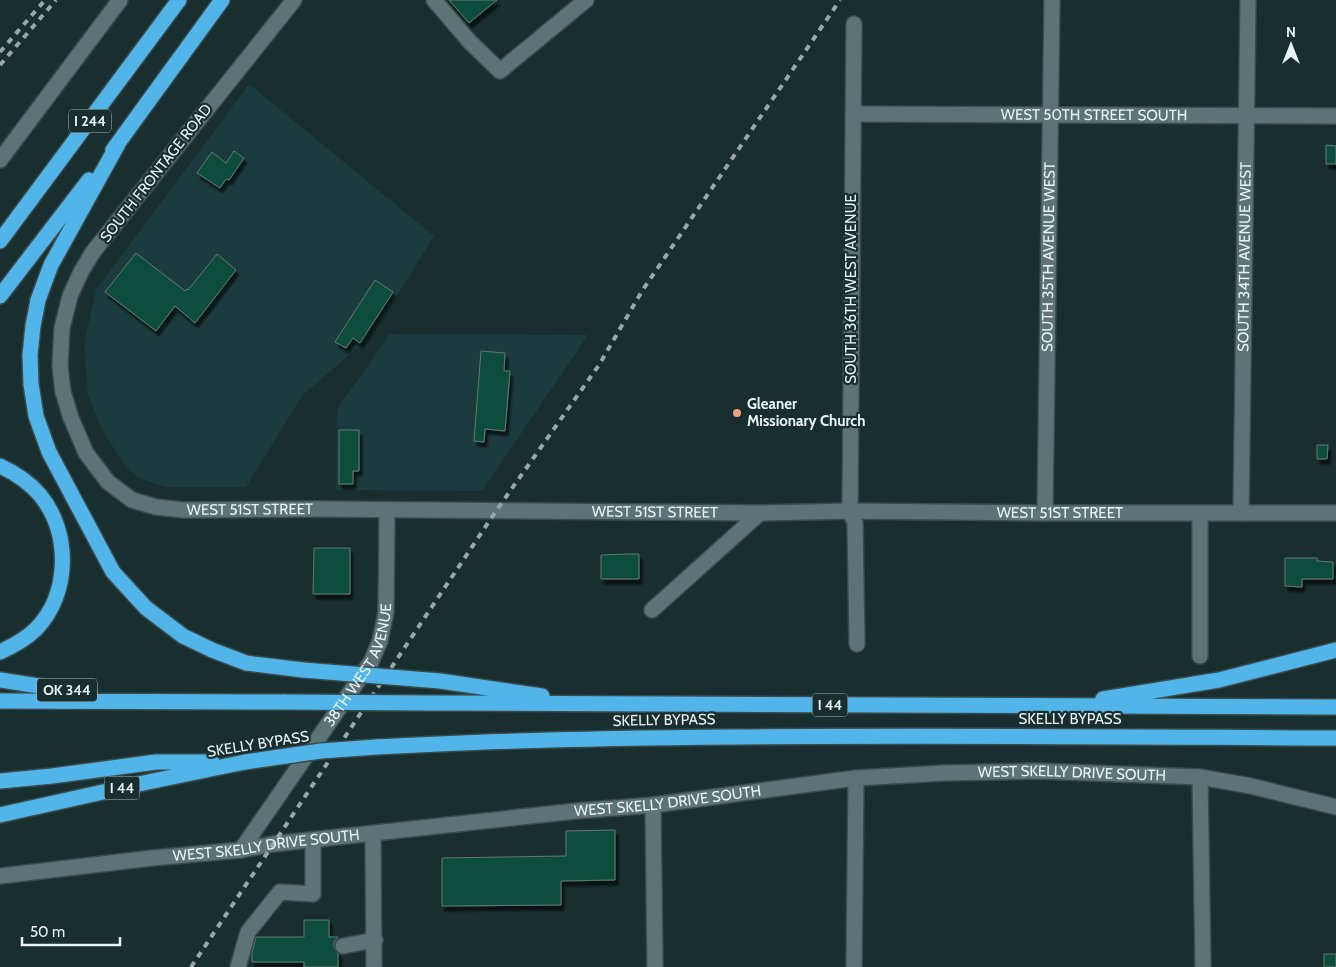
<svg xmlns="http://www.w3.org/2000/svg" width="1336" height="967" font-family="Cabin,sans-serif">
<defs>
<filter id="shadow"><feDropShadow dx="3" dy="5" stdDeviation="1" flood-color="#0009"/></filter>
</defs>
<rect width="100%" height="100%" fill="#182e2f"/>
<path fill="#1c3b3e" d="M249,84L434,236L374,333L302,396L246,487H165L139,478L124,464L101,428L88,395L84,344L96,290Z
M390,334L588,335L482,491L336,490L337,409Z"/>
<path fill="#114e3d" stroke="#637870" filter="url(#shadow)" d="M449,0H497L469,23Z
M1326,145L1336,146V164H1326Z
M234,151L244,158L229,180L226,179L220,188L197,173L212,152L226,163Z
M136,253L185,291L187,289L188,290L217,254L236,270L195,323L175,306L156,331L105,292Z
M375,280L393,292L360,343L353,338L346,348L335,342Z
M481,351L505,353L504,371H510L505,431L485,429L484,442L474,441Z
M339,430H359V471H353V484H339Z
M1317,445H1328L1327,459H1317Z
M314,548H350V594H313Z
M628,554H639V579H601V555Z
M1285,558H1317V561L1333,562V579H1302V587L1285,586Z
M615,830V880L561,881V905L442,906V858L566,856V831Z
M304,920H329V937H338L334,942V947L338,954V967H304V962H252V952L256,937H304Z
M1324,954H1336V967H1324Z"/>
<g fill="none" stroke-linecap="round" stroke-linejoin="round">
<defs>
<g id="minor">
<path id="s1" d="M294,0L93,252L81,272L70,296L62,328L60,366L63,392L71,418L86,453L108,482L132,500L156,507L183,510L318,509L760,513L850,511L1045,513H1336"/>
<path d="M434,0L469,41L500,71L586,0"/>
<path d="M854,24L850,511L855,523L857,644"/>
<path id="s2" d="M853,114L1336,116"/>
<path d="M0,160L120,0"/>
<path id="s3" d="M1045,513L1052,0"/>
<path id="s4" d="M1241,513L1248,0"/>
<path d="M1200,514V656"/>
<path d="M652,610L760,513"/>
<path d="M1200,777L1203,967"/>
<path d="M653,805L655,967"/>
<path d="M373,834L374,967"/>
<path id="s5" d="M241,850L371,662L380,641L386,612L387,511"/>
<path id="s6" d="M0,876L152,858L241,850L273,844L576,811L653,805L856,778L944,773L1038,771L1200,777L1251,786L1336,807"/>
<path d="M343,946L375,940"/>
<path d="M238,967L248,932L280,892L313,894V840"/>
<path d="M854,967L856,778"/>
</g>
<path id="highway" d="M118,144L51,265L38,300L33,326L30,355L31,384L36,416L49,452L113,572L146,608L183,636L212,650L246,663L303,670
M113,150L222,0
M0,241L179,0
M0,296L89,180
M0,466C15,473 29,482 40,495C71,533 70,594 36,629C26,639 13,646 0,652
M0,680L90,694
M440,681L542,696
M1103,699L1219,680L1336,650
M0,701L285,702
M427,703L1336,707
M376,747C494,740 614,738 733,737C934,735 1135,737 1336,738
M0,781L52,776L156,762H212
M0,815L148,782L245,762"/>
</defs>
<use href="#minor" stroke="#394b4c" stroke-width="18"/>
<use href="#highway" stroke="#394b4c" stroke-width="18"/>
<use href="#minor" stroke="#5d7476" stroke-width="15"/>
<use href="#highway" stroke="#52b5ea" stroke-width="15"/>
<path stroke="#98a7a8" stroke-width="4" stroke-dasharray="6 6" stroke-linecap="butt" d="M0,52L45,0
M0,65L56,0
M191,967L496,511L599,365L642,291L840,0"/>
<defs>
<path id="highway-bridge" d="M303,670L440,681
M285,702L427,703
M245,762L321,751L376,747"/>
</defs>
<use href="#highway-bridge" stroke="#394b4c" stroke-width="18" stroke-linecap="butt"/>
<use href="#highway-bridge" stroke="#52b5ea" stroke-width="15"/>
</g>
<circle fill="#f3a082" stroke="#182e2f" stroke-width="2" cx="737" cy="413" r="5"/>
<g text-anchor="middle" stroke-width="4.5" stroke-linejoin="round" paint-order="stroke">
<g fill="#182e2f" stroke="#a9b8b9" stroke-width="1">
<rect x="69" y="109.5" width="42" height="23" rx="4"/>
<rect x="37" y="678.5" width="60" height="23" rx="4"/>
<rect x="812.5" y="693.5" width="35" height="23" rx="4"/>
<rect x="104.5" y="776.5" width="35" height="23" rx="4"/>
</g>
<g font-size="14" font-weight="bold" fill="#e7f3f4">
<text x="90" y="126">I 244</text>
<text x="67" y="695">OK 344</text>
<text x="830" y="710">I 44</text>
<text x="122" y="793">I 44</text>
</g>
<g font-size="15" fill="#e7f3f4" stroke="#182e2f">
<text dy="5" stroke="none"><textPath href="#s2" startOffset="241">WEST 50TH STREET SOUTH</textPath></text>
<text transform="translate(156 173) rotate(-52)" y="5">SOUTH FRONTAGE ROAD</text>
<text dy="5" stroke="none"><textPath href="#s4" startOffset="256">SOUTH 34TH AVENUE WEST</textPath></text>
<text dy="5" stroke="none"><textPath href="#s3" startOffset="256">SOUTH 35TH AVENUE WEST</textPath></text>
<text transform="translate(851 289) rotate(-90)" y="5">SOUTH 36TH WEST AVENUE</text>
<text dy="5" stroke="none"><textPath href="#s1" startOffset="720">WEST 51ST STREET</textPath></text>
<text dy="5" stroke="none"><textPath href="#s1" startOffset="1125">WEST 51ST STREET</textPath></text>
<text dy="5" stroke="none"><textPath href="#s1" startOffset="1530">WEST 51ST STREET</textPath></text>
<text dy="5" stroke="none"><textPath href="#s5" startOffset="221">38TH WEST AVENUE</textPath></text>
<text x="1070" y="724">SKELLY BYPASS</text>
<text transform="translate(664 720) rotate(-1)" y="5">SKELLY BYPASS</text>
<text transform="translate(258 744) rotate(-9)" y="5">SKELLY BYPASS</text>
<text dy="5" stroke="none"><textPath href="#s6" startOffset="1078">WEST SKELLY DRIVE SOUTH</textPath></text>
<text dy="5" stroke="none"><textPath href="#s6" startOffset="672">WEST SKELLY DRIVE SOUTH</textPath></text>
<text dy="5" stroke="none"><textPath href="#s6" startOffset="268">WEST SKELLY DRIVE SOUTH</textPath></text>
</g>
<g font-size="15" font-weight="bold" fill="#e7f3f4" stroke="#182e2f" text-anchor="start">
<text x="747" y="409">Gleaner<tspan x="747" dy="17">Missionary Church</tspan></text>
</g>
</g>
<g transform="translate(1291 45)" stroke="#182e2f" stroke-width="4" paint-order="stroke">
<path d="M0-4L9 19L0 12L-9 19Z" fill="#e7f3f4"/>
<text y="-8" font-size="14" font-weight="bold" text-anchor="middle" fill="#e7f3f4">N</text>
</g>
<path d="M22 937v8h98v-8" fill="none" stroke="#e7f3f4" stroke-width="2.5"/>
<text x="30" y="937" font-size="15" fill="#e7f3f4" stroke="#182e2f" stroke-width="4" paint-order="stroke">50 m</text>
</svg>
